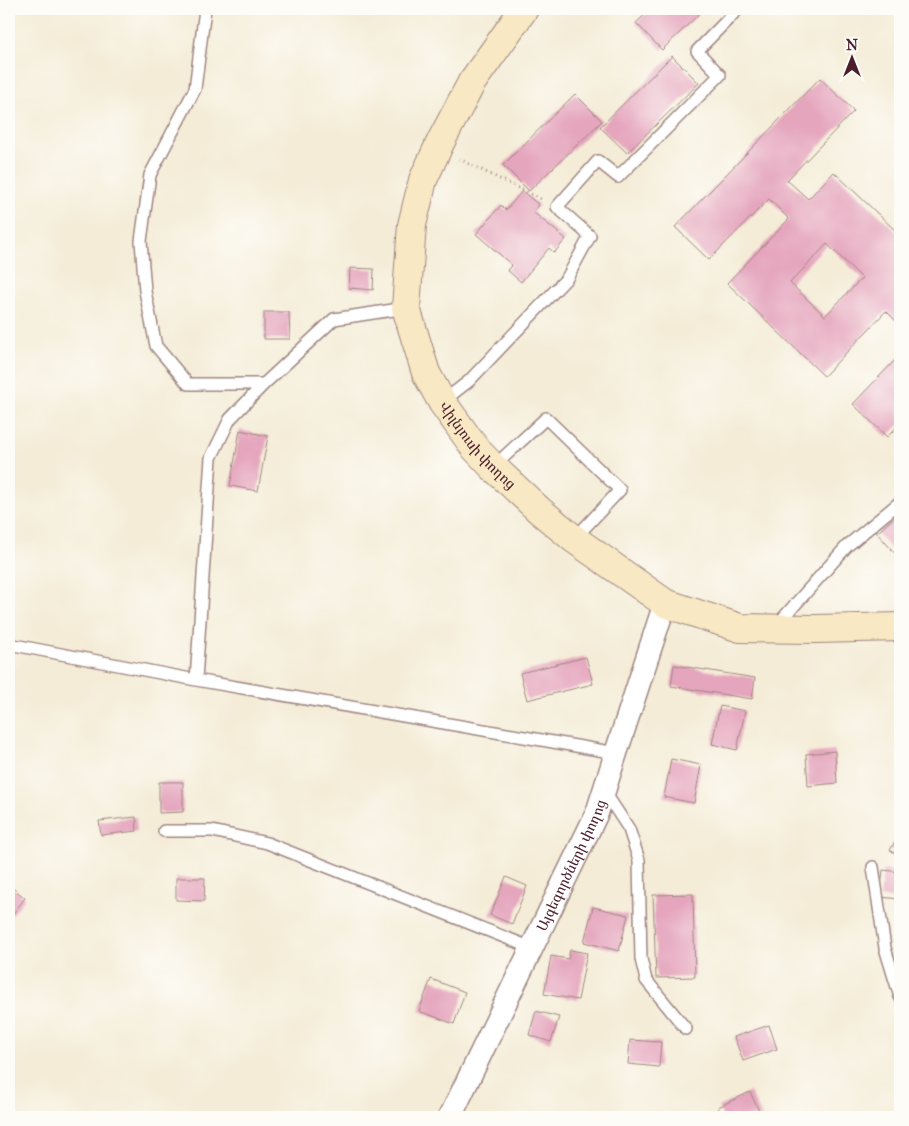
<svg xmlns="http://www.w3.org/2000/svg" width="909" height="1126" font-family="'IM FELL Great Primer','Noto Serif Armenian',serif">
<rect width="100%" height="100%" fill="#fdfcf7"/>
<filter id="ink" filterUnits="userSpaceOnUse"><feTurbulence type="fractalNoise" baseFrequency=".02" numOctaves="2"/><feDisplacementMap in="SourceGraphic" scale="10" xChannelSelector="R" yChannelSelector="G"/><feConvolveMatrix kernelMatrix="1 2 1 2 8 2 1 2 1" color-interpolation-filters="sRGB"/></filter>
<filter id="wash" filterUnits="userSpaceOnUse"><feTurbulence type="fractalNoise" baseFrequency=".0096" numOctaves="4" result="noise"/><feDisplacementMap in="SourceGraphic" scale="20" xChannelSelector="R" yChannelSelector="G"/><feGaussianBlur stdDeviation="1.12" result="paint"/><feColorMatrix in="noise" values="0 0 0 0 0 0 0 0 0 0 0 0 0 0 0 0 0 1.4 0 .05"/><feComposite in="paint" operator="in"/></filter>
<g filter="url(#wash)">
<rect width="100%" height="100%" fill="#f4ecd7"/>
<g id="blocks">
<path fill="#e5a5bd" fill-rule="evenodd" d="M651,9H704L662,50L636,23Z
M672,56L699,83L627,153L600,127Z
M820,78L854,111L787,180L808,199L834,172L900,235V325L886,311L824,376L727,283L789,219L769,199L709,260L675,227ZM827,244L862,278L825,316L790,283Z
M575,94L602,121L529,191L503,165Z
M522,191L539,205L533,212L566,239L554,253L549,248L521,282L507,270L512,265L476,234L501,205L506,210Z
M350,268L374,269L373,290L349,288Z
M264,312H289L290,339H264Z
M900,355V424L887,437L853,404Z
M240,430L268,436L258,491L230,486Z
M900,512V559L877,533Z
M586,657L593,684L527,700L520,673Z
M674,665L755,678L752,699L671,686Z
M720,706L745,711L737,750L712,744Z
M835,751L837,783L808,786L806,754Z
M671,759L701,765L694,803L664,797Z
M159,782H183V812L159,813Z
M136,817L137,831L101,835L99,821Z
M900,833V856L890,850Z
M883,870L900,872V899L880,897Z
M506,877L527,886L512,924L490,915Z
M176,878H205L204,901L176,900Z
M9,885L25,898L9,919Z
M693,894L695,977L656,978L653,895Z
M593,907L628,915L619,951L584,942Z
M570,950L587,953L578,1000L544,994L551,956L568,959Z
M431,979L465,992L454,1024L419,1011Z
M536,1011L559,1017L551,1042L529,1035Z
M769,1025L777,1049L743,1061L734,1037Z
M630,1040L661,1042L659,1067L628,1064Z
M750,1092L762,1117H723L718,1107Z"/>
</g>
</g>
<g filter="url(#ink)">
<use href="#blocks" fill-opacity="0" stroke="#9f8681" stroke-width="1"/>
<g fill="none" stroke-linecap="round" stroke-linejoin="round">
<defs>
<path id="lane" d="M205,9L195,89L150,175L141,241L145,291L156,346L188,384H264
M899,9L900,11
M442,402L469,381L567,278L590,236L557,207L598,161L618,177L720,75L697,51L738,9
M493,467L546,418L620,490L574,539
M777,625L847,546L900,502
M9,644L196,680L616,753
M196,680L211,458L230,419L264,384L334,319L406,308
M604,791L629,829L639,860L641,959L646,980L686,1029
M164,831H212L267,843L532,948
M873,867L885,948L900,997"/>
<g id="street">
<path id="s1" d="M449,1117L452,1113L597,813L616,753L665,603"/>
</g>
<g id="secondary">
<path id="s2" d="M524,9L472,82L441,141L423,180L412,225L406,308L426,373L442,402L475,448L493,467L539,510L574,539L665,603L740,628L816,629L900,627"/>
</g>
</defs>
<use href="#lane" stroke="#9f8681" stroke-width="14"/>
<use href="#street" stroke="#9f8681" stroke-width="25"/>
<use href="#secondary" stroke="#9f8681" stroke-width="30"/>
<path stroke="#9f8681" stroke-width="3" stroke-dasharray="1 4" stroke-linecap="butt" d="M459,159L543,200"/>
<use href="#lane" stroke="#fff" stroke-width="11"/>
<use href="#street" stroke="#fff" stroke-width="22"/>
<use href="#secondary" stroke="#f8e8c3" stroke-width="28"/>
</g>
</g>
<g text-anchor="middle" stroke-width="4" stroke-linejoin="round" paint-order="stroke">
<g font-size="14" fill="#4a1f2b" stroke="#fdfcf7">
<text dy="5" stroke="none"><textPath href="#s2" startOffset="486">Վիլնյուսի փողոց</textPath></text>
<text dy="5" stroke="none"><textPath href="#s1" startOffset="280">Այգեգործների փողոց</textPath></text>
</g>
</g>
<rect width="909" height="1126" fill="none" stroke="#fdfcf7" stroke-width="30"/>
<g transform="translate(852 58)" stroke="#fdfcf7" stroke-width="4" paint-order="stroke">
<path d="M0-4L9 19L0 12L-9 19Z" fill="#4a1f2b"/>
<text y="-8" font-size="14" font-weight="bold" text-anchor="middle" fill="#4a1f2b">N</text>
</g>
</svg>
